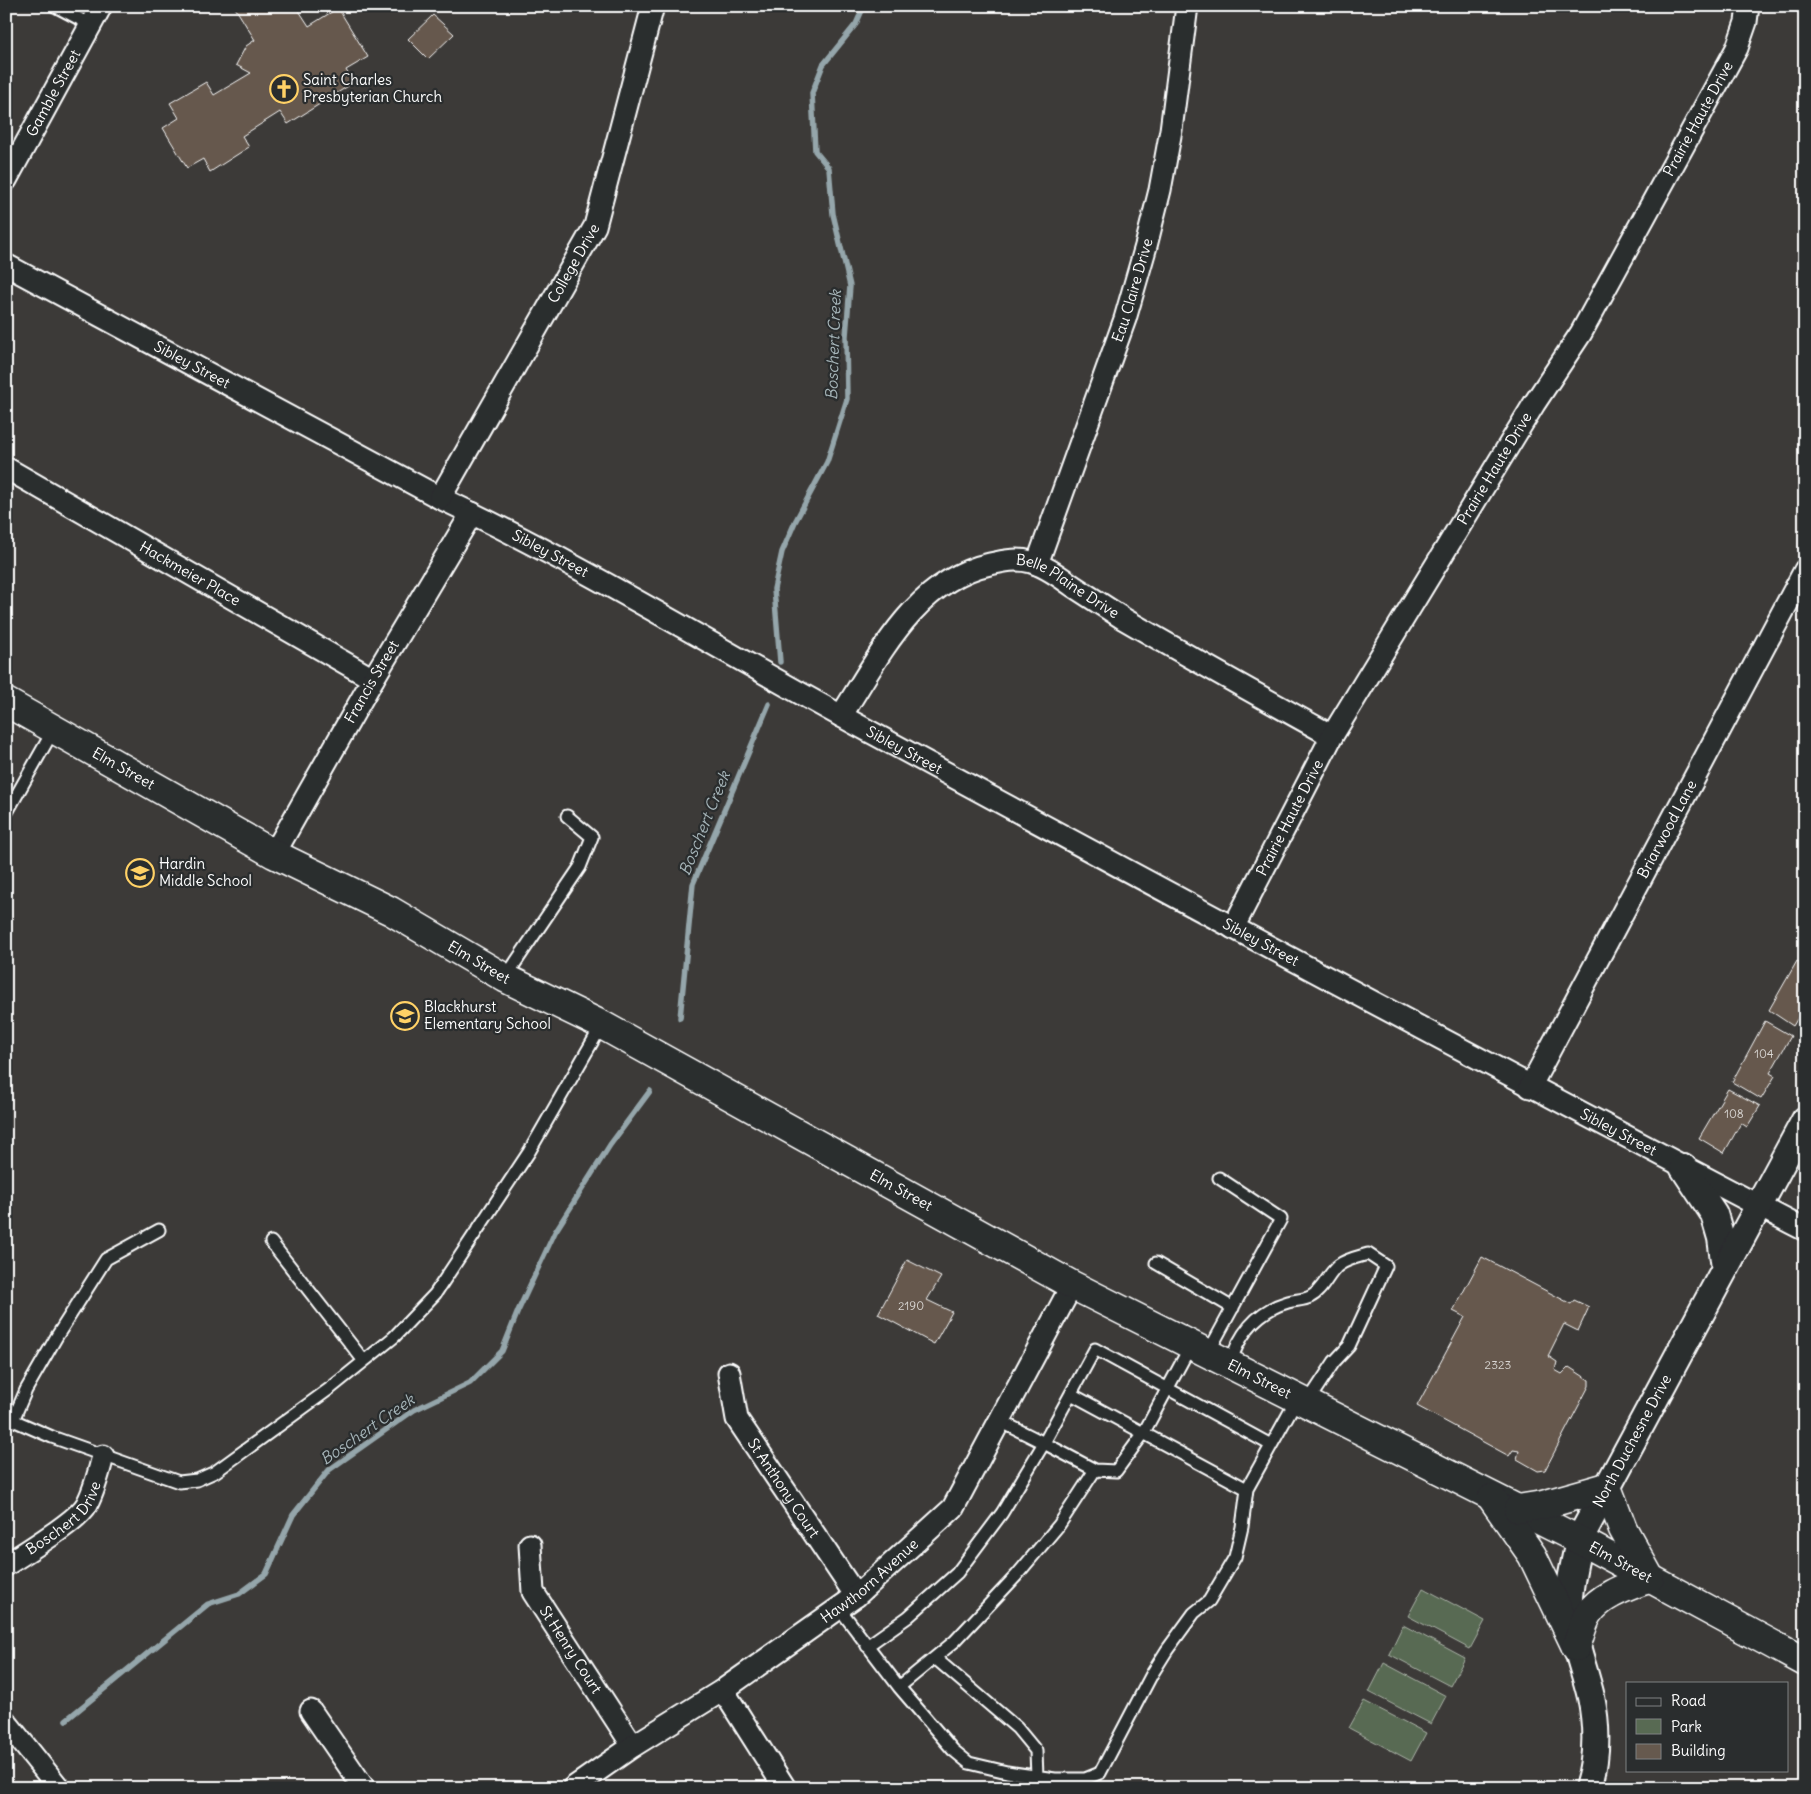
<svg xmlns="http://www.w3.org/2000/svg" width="1811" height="1794" font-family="Delius,sans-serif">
<rect width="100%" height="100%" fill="#3c3a38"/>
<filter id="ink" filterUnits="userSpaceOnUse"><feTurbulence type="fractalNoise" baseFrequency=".02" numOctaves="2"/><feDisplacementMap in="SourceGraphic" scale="10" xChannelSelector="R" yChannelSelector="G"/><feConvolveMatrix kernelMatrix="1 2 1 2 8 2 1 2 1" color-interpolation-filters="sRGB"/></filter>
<g filter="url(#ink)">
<path fill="#586a53" stroke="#acb4a9" d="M1423,1588L1485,1621L1470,1649L1408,1616Z
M1403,1625L1465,1658L1450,1686L1389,1654Z
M1384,1663L1446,1696L1431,1724L1369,1692Z
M1364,1701L1426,1733L1411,1761L1349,1728Z"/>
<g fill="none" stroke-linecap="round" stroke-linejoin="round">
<path stroke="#95a6ab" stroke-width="5.5" d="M780,662L774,589L782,552L795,522L827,462L847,399L846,336L850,286L833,214L829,168L815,151L812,93L823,65L856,24L864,6
M680,1018L693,884L769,704
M66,1720L208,1604L239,1594L266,1574L293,1515L329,1470L414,1410L470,1383L502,1351L518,1311L555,1232L610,1145L650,1091"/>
</g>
<path fill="#66594e" stroke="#fff" d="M234,6H296L309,26L338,8L368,57L346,70L353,83L288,124L280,112L242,136L249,147L210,172L203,159L187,168L163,128L179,118L170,103L206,82L214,95L251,73L236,65L246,46L255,40Z
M433,15L454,34L428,59L408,39Z
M1797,961L1805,965V1012L1802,1011L1793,1026L1769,1010Z
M1765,1021L1791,1036L1770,1073L1775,1076L1761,1099L1732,1082Z
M1728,1089L1760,1106L1747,1127L1741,1123L1724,1153L1699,1138Z
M1482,1257L1571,1304L1574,1300L1589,1307L1578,1331L1564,1324L1548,1356L1557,1362L1555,1370L1562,1374L1569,1367L1589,1380V1386L1545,1470L1538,1471L1517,1459L1519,1451L1513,1450L1509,1456L1417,1406L1465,1317L1453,1311Z
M907,1260L941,1277L927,1300L952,1312L934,1344L878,1314Z"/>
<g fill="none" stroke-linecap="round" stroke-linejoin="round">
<defs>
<path id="service" d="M55,6L91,25
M6,814L54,729
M505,978L580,867L592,837L567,816
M271,1242L364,1361
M1156,1263L1233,1308
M1208,1353L1281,1219L1219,1178
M1230,1364C1239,1334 1256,1311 1288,1302C1295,1300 1304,1300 1310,1297C1323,1291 1328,1273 1339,1265C1347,1259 1358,1257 1368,1254L1386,1266L1349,1346L1334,1362L1307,1403
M1071,1394L1247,1489
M6,1417L52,1437L179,1482L197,1480L215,1472L332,1387L394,1337L435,1294L529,1152L602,1025
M13,1420L26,1390L57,1336L106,1259L159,1230
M1000,1421L1044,1443L1095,1349L1271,1445
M839,1608L899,1687L953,1750L969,1763L1007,1772L1055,1779H1085L1100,1773L1152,1674L1167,1650L1194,1613L1209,1601L1235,1557L1242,1527L1247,1489L1297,1399
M867,1646L908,1617L957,1573L1002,1513L1044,1443L1095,1470L1116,1471L1143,1434L1191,1345
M935,1658L1017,1728L1036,1751L1037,1777
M899,1687L955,1641L1016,1576L1059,1525L1095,1470"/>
<g id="minor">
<path id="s1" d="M6,180L101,6"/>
<path id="s2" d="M6,265L440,498C591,569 732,658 878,736C1186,903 1494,1068 1805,1230"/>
<path id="s3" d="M6,468L373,679"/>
<path id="s4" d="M440,498L595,226L653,6"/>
<path id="s5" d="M1037,564L1125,319L1146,246L1160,190L1171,130L1187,6"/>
<path id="s6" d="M841,716C879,657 915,580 990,564C1003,561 1017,558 1031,562C1046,566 1060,577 1073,586C1090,597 1107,608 1124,619C1193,659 1263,698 1332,736"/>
<path id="s7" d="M274,854L373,679L472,513"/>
<path id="s8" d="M1233,928L1332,736L1534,404L1581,333L1737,48L1746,22L1748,6"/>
<path id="s9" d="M1530,1087L1805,570"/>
<path id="s10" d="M729,1373L737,1419L856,1596"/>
<path id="s11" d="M530,1545L533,1592L633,1746"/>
<path id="s12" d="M6,1565C25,1552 77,1522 87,1504C95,1489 99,1472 103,1456"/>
<path d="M723,1690L785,1788"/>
<path d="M311,1711L364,1788"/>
<path d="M6,1722L59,1788"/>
<path id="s13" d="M573,1788L633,1746L723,1690L856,1596L953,1508L1072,1285"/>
</g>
<g id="tertiary">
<path d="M1683,1167L1714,1214L1721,1238L1725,1268"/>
<path id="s14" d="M1588,1788C1597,1759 1597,1726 1591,1697C1584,1667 1572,1639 1569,1608C1567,1591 1576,1558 1579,1540L1805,1120"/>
</g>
<g id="secondary">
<path id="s15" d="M6,702L274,854L391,911L505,978L602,1025L1072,1285L1579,1540L1805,1662"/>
<path d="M1492,1498L1532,1555L1576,1647"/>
<path d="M1518,1509L1543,1505L1607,1487L1623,1529L1650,1578C1630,1586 1602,1594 1589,1613C1582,1623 1580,1637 1576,1647"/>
</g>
</defs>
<use href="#service" stroke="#fff" stroke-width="15"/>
<use href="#minor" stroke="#fff" stroke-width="25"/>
<use href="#tertiary" stroke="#fff" stroke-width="30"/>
<use href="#secondary" stroke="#fff" stroke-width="31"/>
<use href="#service" stroke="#2a2d2e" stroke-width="11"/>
<use href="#minor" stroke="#2a2d2e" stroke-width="21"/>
<use href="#tertiary" stroke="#2a2d2e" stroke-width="26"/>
<use href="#secondary" stroke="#2a2d2e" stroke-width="28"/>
</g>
</g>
<defs>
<symbol id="church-ring" viewBox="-11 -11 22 22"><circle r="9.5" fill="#2a2d2e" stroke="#ffd166" stroke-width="1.5"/><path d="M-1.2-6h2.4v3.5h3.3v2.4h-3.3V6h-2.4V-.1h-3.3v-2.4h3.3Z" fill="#ffd166"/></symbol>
<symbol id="school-ring" viewBox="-11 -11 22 22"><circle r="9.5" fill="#2a2d2e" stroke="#ffd166" stroke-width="1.5"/><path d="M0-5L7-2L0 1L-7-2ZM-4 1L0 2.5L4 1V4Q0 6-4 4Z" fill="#ffd166"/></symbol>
</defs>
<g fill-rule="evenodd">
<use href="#church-ring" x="268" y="73" width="32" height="32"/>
<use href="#school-ring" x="124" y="857" width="32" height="32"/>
<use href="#school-ring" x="389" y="1000" width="32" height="32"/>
</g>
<g text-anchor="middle" stroke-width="4.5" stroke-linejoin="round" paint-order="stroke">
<g font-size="12" fill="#d9d6d3">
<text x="1764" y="1058">104</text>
<text x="1734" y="1118">108</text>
<text x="911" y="1310">2190</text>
<text x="1498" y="1369">2323</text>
</g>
<g font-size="15" fill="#fff" stroke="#2a2d2e" text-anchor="start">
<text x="303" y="85">Saint Charles<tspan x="303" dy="17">Presbyterian Church</tspan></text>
<text x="159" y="869">Hardin<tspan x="159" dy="17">Middle School</tspan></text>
<text x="424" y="1012">Blackhurst<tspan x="424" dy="17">Elementary School</tspan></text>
</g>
<g font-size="15" fill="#fff" stroke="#2a2d2e">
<text dy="5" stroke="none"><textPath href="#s1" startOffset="99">Gamble Street</textPath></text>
<text dy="5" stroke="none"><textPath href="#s8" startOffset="934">Prairie Haute Drive</textPath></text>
<text dy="5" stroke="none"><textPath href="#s4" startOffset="270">College Drive</textPath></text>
<text dy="5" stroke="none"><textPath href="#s5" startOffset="290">Eau Claire Drive</textPath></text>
<text dy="5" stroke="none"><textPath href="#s2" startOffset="211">Sibley Street</textPath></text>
<text dy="5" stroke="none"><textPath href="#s8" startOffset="529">Prairie Haute Drive</textPath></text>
<text dy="5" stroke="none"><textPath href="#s2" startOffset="616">Sibley Street</textPath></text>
<text dy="5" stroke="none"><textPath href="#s3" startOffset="212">Hackmeier Place</textPath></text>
<text dy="5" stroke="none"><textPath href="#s6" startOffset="304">Belle Plaine Drive</textPath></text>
<text dy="5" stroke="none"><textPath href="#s7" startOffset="198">Francis Street</textPath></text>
<text dy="5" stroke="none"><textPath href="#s2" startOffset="1021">Sibley Street</textPath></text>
<text dy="5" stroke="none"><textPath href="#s15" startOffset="135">Elm Street</textPath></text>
<text dy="5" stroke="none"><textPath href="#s8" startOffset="124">Prairie Haute Drive</textPath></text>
<text dy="5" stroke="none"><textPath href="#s9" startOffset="292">Briarwood Lane</textPath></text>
<text dy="5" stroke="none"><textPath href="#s2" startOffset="1426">Sibley Street</textPath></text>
<text dy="5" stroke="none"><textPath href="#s15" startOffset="540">Elm Street</textPath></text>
<text dy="5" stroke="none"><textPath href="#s2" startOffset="1831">Sibley Street</textPath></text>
<text dy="5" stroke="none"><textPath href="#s15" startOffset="1020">Elm Street</textPath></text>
<text dy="5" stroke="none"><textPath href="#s15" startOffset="1425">Elm Street</textPath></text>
<text dy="5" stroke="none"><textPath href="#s14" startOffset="365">North Duchesne Drive</textPath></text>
<text dy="5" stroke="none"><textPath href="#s10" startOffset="130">St Anthony Court</textPath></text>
<text dy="5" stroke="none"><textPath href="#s12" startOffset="76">Boschert Drive</textPath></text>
<text dy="5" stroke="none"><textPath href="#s15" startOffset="1830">Elm Street</textPath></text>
<text dy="5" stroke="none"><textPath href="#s13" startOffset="362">Hawthorn Avenue</textPath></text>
<text dy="5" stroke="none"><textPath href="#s11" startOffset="116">St Henry Court</textPath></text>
</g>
<g font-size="16" font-style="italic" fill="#a6b5b9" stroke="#2a2d2e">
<text transform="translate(833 345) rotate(-88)" y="6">Boschert Creek</text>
<text transform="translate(704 823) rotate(-68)" y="6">Boschert Creek</text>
<text transform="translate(367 1429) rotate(-35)" y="6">Boschert Creek</text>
</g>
</g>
<rect width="1811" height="1794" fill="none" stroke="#2a2d2e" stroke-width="25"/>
<rect x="12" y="12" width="1786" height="1769" fill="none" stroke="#fff" stroke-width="2" filter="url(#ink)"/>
<rect x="1626" y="1682" width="162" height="90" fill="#2a2d2e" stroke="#7f8182"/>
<rect x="1636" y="1698" width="25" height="8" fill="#2a2d2e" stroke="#7f8182"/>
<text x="1671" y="1706" font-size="15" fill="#ffffff">Road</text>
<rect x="1636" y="1719" width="25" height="15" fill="#586a53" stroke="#7f8182"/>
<text x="1671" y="1732" font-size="15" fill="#ffffff">Park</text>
<rect x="1636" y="1744" width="25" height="15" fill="#66594e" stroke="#7f8182"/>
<text x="1671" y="1756" font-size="15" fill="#ffffff">Building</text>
</svg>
